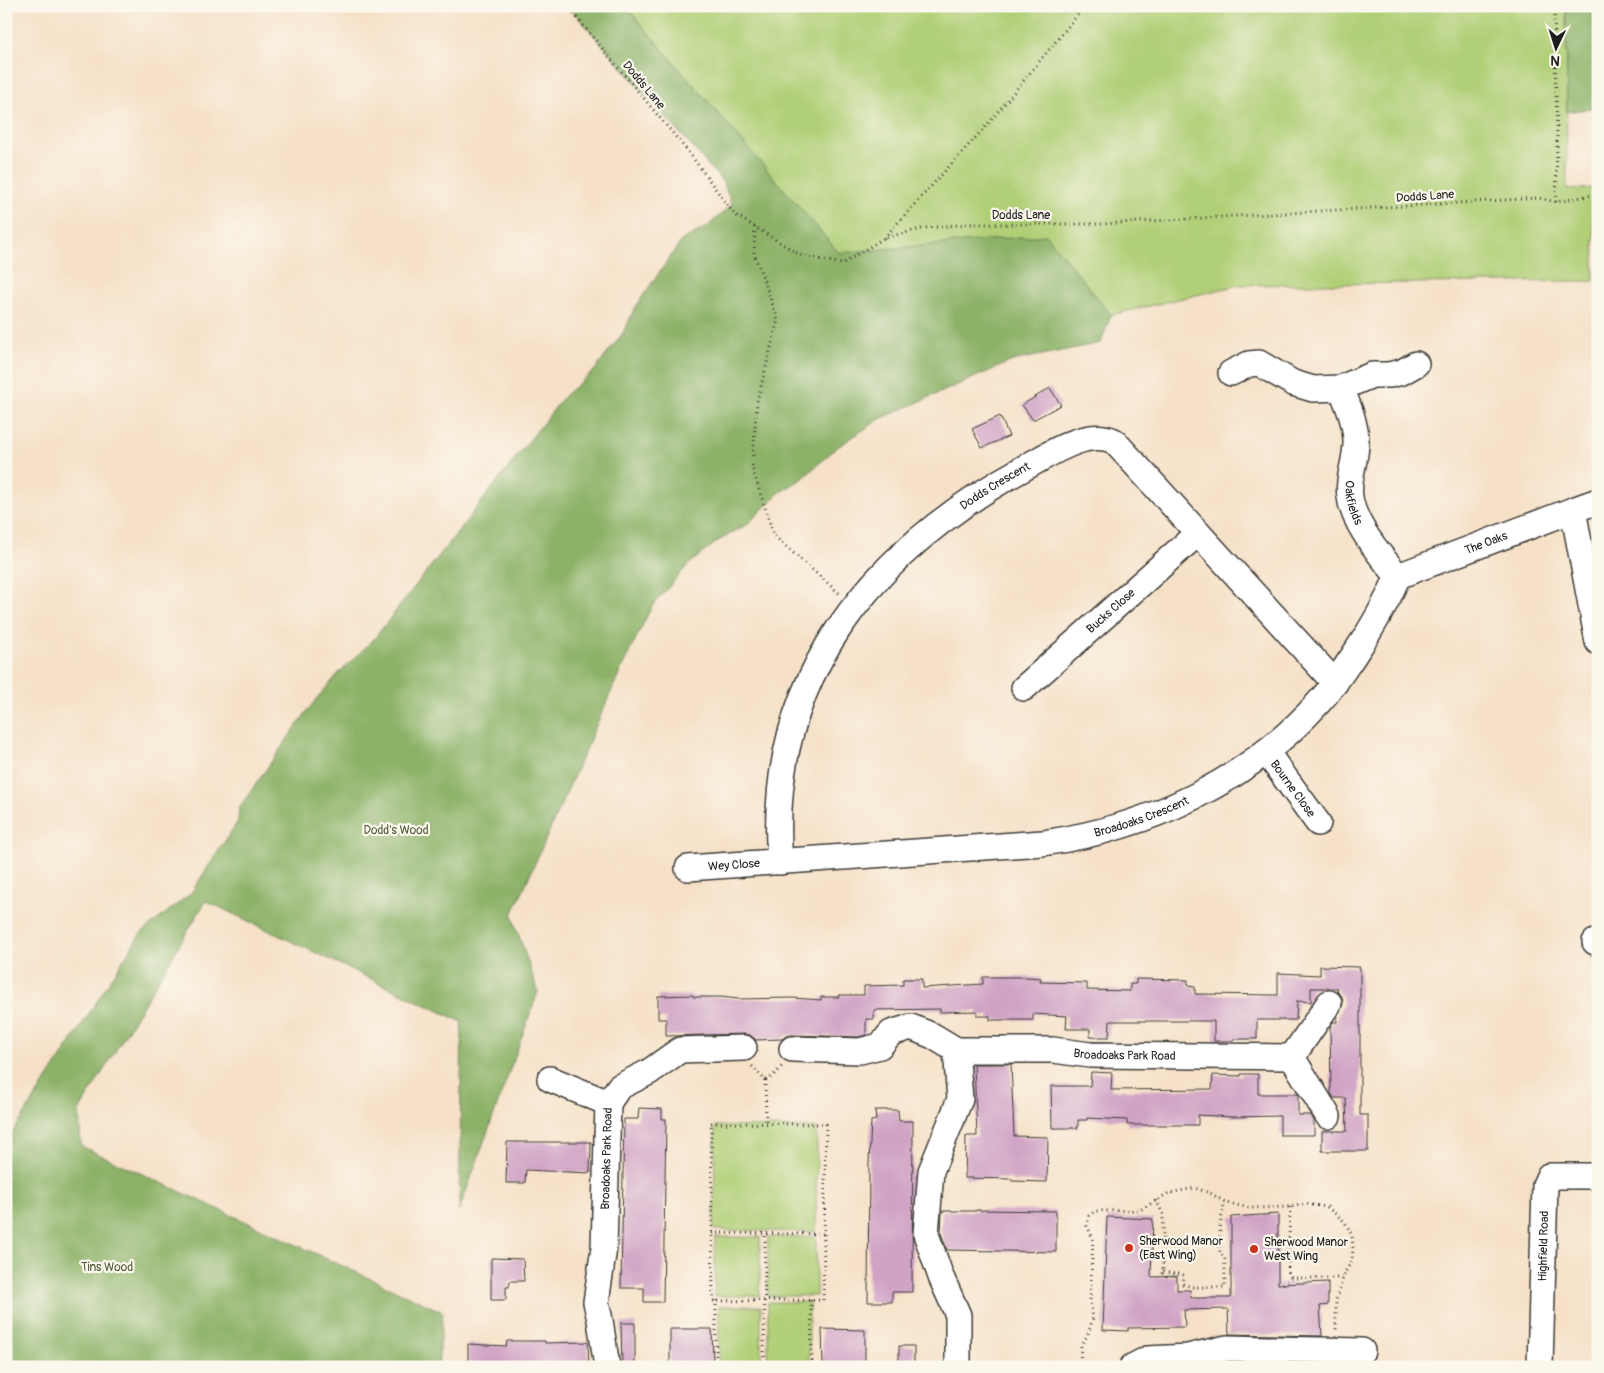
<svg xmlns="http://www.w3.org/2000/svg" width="1604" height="1373" font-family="Pangolin,sans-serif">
<rect width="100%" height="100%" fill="#fbf7ec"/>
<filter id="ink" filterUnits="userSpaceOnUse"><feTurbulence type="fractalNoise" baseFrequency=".02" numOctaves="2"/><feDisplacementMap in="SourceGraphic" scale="10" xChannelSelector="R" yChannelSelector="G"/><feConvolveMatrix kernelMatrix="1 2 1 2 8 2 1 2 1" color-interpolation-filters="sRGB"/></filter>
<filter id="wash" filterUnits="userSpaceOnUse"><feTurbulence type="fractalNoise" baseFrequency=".0096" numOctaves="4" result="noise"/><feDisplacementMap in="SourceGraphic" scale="20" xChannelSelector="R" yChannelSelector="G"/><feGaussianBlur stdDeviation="1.12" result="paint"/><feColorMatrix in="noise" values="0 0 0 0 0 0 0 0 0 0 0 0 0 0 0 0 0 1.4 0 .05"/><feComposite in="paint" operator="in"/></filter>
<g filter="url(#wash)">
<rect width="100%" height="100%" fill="#f6e1c8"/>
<path fill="#b1cf77" stroke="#66764a" d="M625,6H1566L1567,190L1594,188V281L1239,285L1111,315L1046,235L839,253Z
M715,1126L817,1128L816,1232L714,1230Z
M715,1237H760V1296H715Z
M768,1237H816V1296H768Z
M768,1302H809V1367L768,1366Z
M719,1306H761V1366L719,1367Z"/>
<path fill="#8cb268" stroke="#546742" d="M568,6H625L839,253L1046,235L1111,315L1101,343L1012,361L880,419L836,448L802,479L779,493L748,524L718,541L689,564L652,606L623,665L512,915L538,992L459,1211L462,1022L206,901L79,1111L81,1146L443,1312L438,1367H6V1140L19,1123L140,934L191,893L238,821L239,808L310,707L338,674L373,640L565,395L594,371L623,333L636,306L682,240L707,227L732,204L723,182Z
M1566,6H1598V107L1567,112Z"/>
<g id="blocks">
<path fill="#d0a3c5" d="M1050,388L1061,405L1033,420L1022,405Z
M1000,416L1009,436L982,448L972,429Z
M1320,966L1360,967V1115H1368V1151H1322V1131H1347L1346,1098H1334L1331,1093L1330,1027L1333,1022H1337V1017L1343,1004L1342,996L1337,991L1338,988H1311V1002L1297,1001L1296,1020H1257V1039H1233V1041H1214V1021H1110L1109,1037H1090V1029H1066L1067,1016L1033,1014V1020H990V1016H977V1011L940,1012V1009L874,1010V1019H866V1035L858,1037L792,1035L786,1036L782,1039L756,1040L750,1035L744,1034L666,1036V1019H658V996L693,995V997H721L738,999L793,998L821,1000V997H839L838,995H864V986L903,985V979H922V988L983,984V977H1027L1041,978L1040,982L1087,983V990L1130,991V984H1136V979L1188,980V986L1195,987V994L1278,995V973L1320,975Z
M974,1064H1011L1014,1136L1048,1137L1047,1182L1012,1181V1179L965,1178L966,1136H977Z
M1091,1072L1112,1073L1111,1090L1212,1089L1213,1075L1241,1076V1074H1258V1094H1298V1115H1311L1314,1121V1135H1280V1116L1233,1117L1198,1115V1125H1127V1120L1087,1118V1120H1078V1128H1052L1051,1086H1090Z
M639,1108L662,1109V1119H666L663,1302H644V1288H621L624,1119H638Z
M875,1110H898L899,1121H913L912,1292H892V1302H868L869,1164L871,1121L876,1120Z
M507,1142H591L590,1173L526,1170L525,1183H506Z
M976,1210L1056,1211V1252L947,1250L941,1233L942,1211H976Z
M1278,1214V1284L1328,1282V1305L1320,1306L1322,1336L1229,1334L1228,1309L1184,1310L1185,1327L1128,1328V1331L1103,1330L1107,1217L1153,1219L1151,1277L1177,1276V1290H1190L1191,1298H1231V1217Z
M491,1258L523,1259L524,1281H510L509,1287H506V1300H491Z
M621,1323H635V1367H622Z
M670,1329H712L713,1363H712V1367H670Z
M822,1329L865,1330V1367H823Z
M507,1341H545V1343L588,1342L589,1367H468V1344L506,1346Z
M899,1346H914V1367H899Z"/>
</g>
</g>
<g filter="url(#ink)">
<use href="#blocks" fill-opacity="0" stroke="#3d3a36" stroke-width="1"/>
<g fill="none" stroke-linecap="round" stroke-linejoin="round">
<defs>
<g id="minor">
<path d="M1231,373L1249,364L1259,363L1293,383L1313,389L1341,388L1372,375H1389L1402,372L1416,364"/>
<path id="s1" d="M1341,388C1348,405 1355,421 1356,440C1357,459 1347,478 1350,497C1353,523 1381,557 1398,576"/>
<path d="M1598,501L1573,510L1598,642"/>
<path id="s2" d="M1398,576L1573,510"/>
<path id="s3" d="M1024,688L1198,533"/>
<path id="s4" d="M1267,753L1318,823"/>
<path id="s5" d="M780,862C765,679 871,552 1024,468C1049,455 1086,428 1114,441L1335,683"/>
<path id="s6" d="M688,868L1043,843C1148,828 1248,782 1320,701C1333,687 1343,671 1354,655C1371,630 1386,604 1398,576"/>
<path d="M1595,942H1598"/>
<path d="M792,1049L860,1051L880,1046L891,1033L911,1027L933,1036L956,1050"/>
<path d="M1292,1057L1328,1116"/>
<path d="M1292,1057L1329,1003"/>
<path d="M550,1079L608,1103"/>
<path id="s7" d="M607,1367L600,1320L596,1302L604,1248L608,1103L619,1087L649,1072L680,1050L744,1048"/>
<path id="s8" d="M958,1367V1315L941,1277L926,1234L931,1171L960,1099L956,1050H1053L1090,1055L1292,1057"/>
<path d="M1132,1367L1147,1359L1188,1357L1227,1348L1362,1351"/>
<path id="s9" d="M1540,1367L1545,1185L1549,1176H1598"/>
</g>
</defs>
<use href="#minor" stroke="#3d3a36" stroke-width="28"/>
<path stroke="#3d3a36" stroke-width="3" stroke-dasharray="1 4" stroke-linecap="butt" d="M567,6L690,154L734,214L800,255L842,264L884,238L925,228L969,224H1102L1539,198L1556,202L1598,194
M1554,6L1557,135L1556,202
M755,227L754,253L778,320L757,402L752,467L774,536L840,594
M884,238L987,125L1085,6
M752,1066L765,1080L772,1077L782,1066
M765,1080L766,1124
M711,1123L826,1124L823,1300L713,1301Z
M1156,1200L1163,1214V1272L1159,1277
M1290,1207L1288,1274L1292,1278
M712,1233L824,1234
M1163,1272L1184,1275L1183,1284L1192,1287H1225V1258L1220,1253C1219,1235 1220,1219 1225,1202
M1283,1284L1292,1278H1343
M716,1300V1367
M811,1300L812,1367
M764,1367L765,1233
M1080,1367L1081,1346L1088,1334L1093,1318L1090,1300L1093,1238L1087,1226L1089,1216L1095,1211L1140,1210L1169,1193L1195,1188L1210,1193L1227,1203L1250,1208L1290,1207L1307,1204L1327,1207L1345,1222L1352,1236L1353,1248L1352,1261L1345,1272L1336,1300V1330"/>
<use href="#minor" stroke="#fff" stroke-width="25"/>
</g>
</g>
<g fill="#c8321e" stroke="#fbf7ec" stroke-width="2">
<circle cx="1129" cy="1248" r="5"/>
<circle cx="1254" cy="1249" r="5"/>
</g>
<g text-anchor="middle" stroke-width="4.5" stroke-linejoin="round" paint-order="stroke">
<g font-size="12" fill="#1c1c1c" stroke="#fbf7ec">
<text transform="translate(644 85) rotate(50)" y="4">Dodds Lane</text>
<text transform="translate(1425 196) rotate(-4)" y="4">Dodds Lane</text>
<text x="1021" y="219">Dodds Lane</text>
<text dy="4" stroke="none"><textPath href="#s5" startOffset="459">Dodds Crescent</textPath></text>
<text dy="4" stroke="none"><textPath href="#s1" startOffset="118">Oakfields</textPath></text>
<text dy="4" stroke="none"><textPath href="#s2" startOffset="94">The Oaks</textPath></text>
<text dy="4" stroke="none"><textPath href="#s3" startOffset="116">Bucks Close</textPath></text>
<text dy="4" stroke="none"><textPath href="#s4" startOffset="44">Bourne Close</textPath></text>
<text dy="4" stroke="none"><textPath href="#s6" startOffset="458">Broadoaks Crescent</textPath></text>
<text dy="4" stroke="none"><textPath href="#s6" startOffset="46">Wey Close</textPath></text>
<text dy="4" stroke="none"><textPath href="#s8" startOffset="498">Broadoaks Park Road</textPath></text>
<text dy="4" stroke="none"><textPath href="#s7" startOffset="210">Broadoaks Park Road</textPath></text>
<text dy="4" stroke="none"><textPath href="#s9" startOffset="121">Highfield Road</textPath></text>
</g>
<g font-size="12" fill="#505b3c" stroke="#fbf7ec">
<text x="396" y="834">Dodd's Wood</text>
<text x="107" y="1271">Tins Wood</text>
</g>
<g font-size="12" fill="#1c1c1c" stroke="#fbf7ec" text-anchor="start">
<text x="1139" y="1245">Sherwood Manor<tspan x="1139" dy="14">(East Wing)</tspan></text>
<text x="1264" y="1246">Sherwood Manor<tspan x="1264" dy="14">West Wing</tspan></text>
</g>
</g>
<rect width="1604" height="1373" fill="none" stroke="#fbf7ec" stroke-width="25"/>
<g transform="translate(1556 48) rotate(184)" stroke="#fbf7ec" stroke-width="4" paint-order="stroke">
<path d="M0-4L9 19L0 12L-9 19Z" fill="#1c1c1c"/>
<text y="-8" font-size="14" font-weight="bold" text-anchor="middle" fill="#1c1c1c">N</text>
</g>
</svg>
